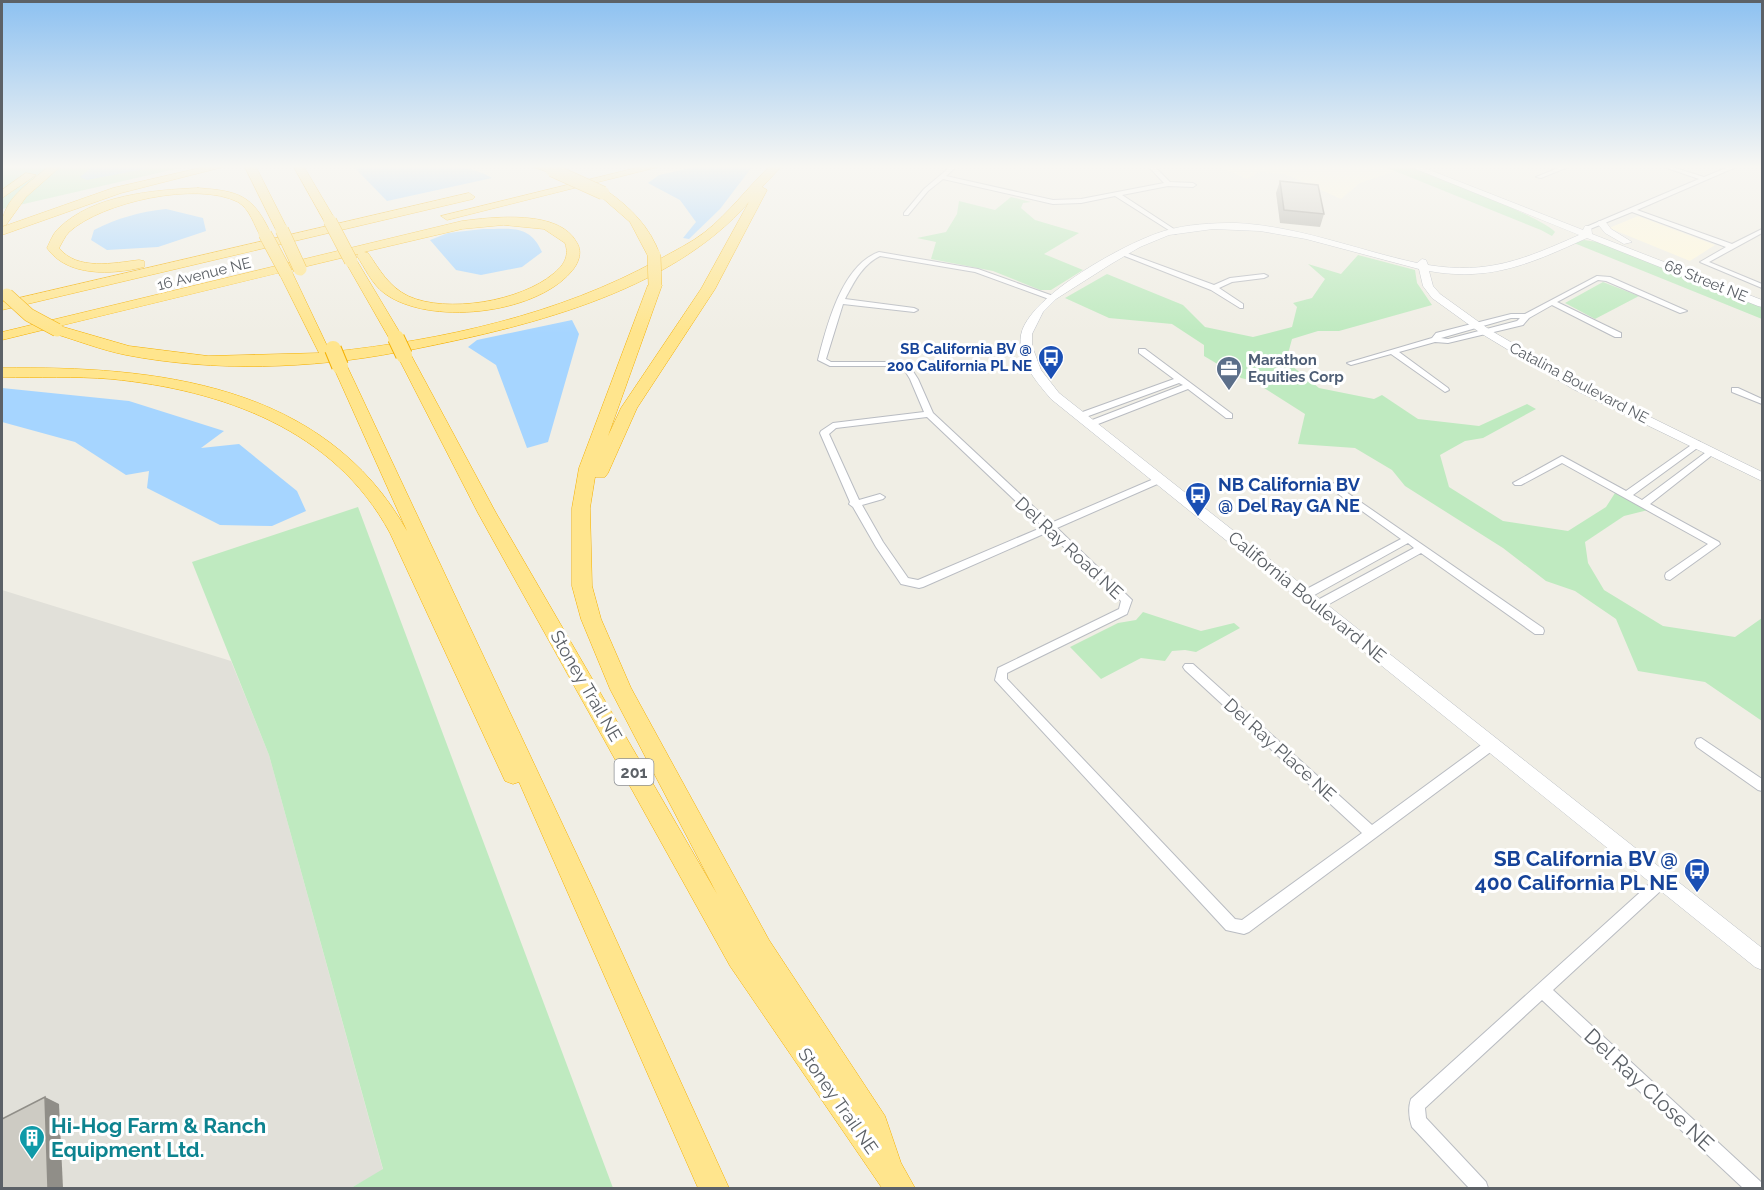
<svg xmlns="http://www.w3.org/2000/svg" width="1764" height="1190" font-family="Raleway,sans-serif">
<rect width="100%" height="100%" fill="#f0eee5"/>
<path fill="#fff8db" d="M1220,167H1385L1396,171L1360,183L1341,199L1285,174L1259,172L1247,179Z
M1638,216L1715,245L1690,261L1609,228Z"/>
<path fill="#e1e0d9" d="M2,590L231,661L269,755L383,1170L351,1188H2Z"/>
<path fill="#bfeac0" d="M2,167H184L2,209Z
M1385,167C1392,167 1401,165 1408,167C1427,170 1547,220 1555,232L1552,236L1541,230Z
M1011,197L1031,202L1023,203L1021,208L1035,220L1079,233L1044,254L1083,270L1051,290H1040L993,271L931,259L936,242L917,238L946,232L957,214L959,201L995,210Z
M1584,240L1598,242L1762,307V319L1574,243Z
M1358,255L1415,270L1417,283L1432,305L1339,331H1318L1292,339L1286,361L1319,388L1374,399L1382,395L1418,419L1479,426L1527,404L1536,409L1483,438L1465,441L1440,455L1449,487L1503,521L1568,531L1606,507L1615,493L1648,510L1624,516L1585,542L1588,563L1604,590L1663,626L1735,637L1762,618V721L1705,682L1638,671L1616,619L1575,591L1546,581L1503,548L1405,486L1392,470L1355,448L1298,444L1305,414L1253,381L1241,378L1204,356V345L1172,324L1109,318L1065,298L1107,274L1183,305L1205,327L1253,337L1292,327L1297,307L1293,303L1312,298L1325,279L1308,264L1341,274Z
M1603,282L1639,296L1595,319L1565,303Z
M358,507L613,1188H351L383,1169L269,755L192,562Z
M1143,612L1201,631L1234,623L1240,628L1196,652L1185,650L1172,651L1165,661L1141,658L1101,679L1070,647L1118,623L1136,620Z"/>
<path fill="#a6d5ff" d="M92,167H155L87,180L80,177Z
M354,167C394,167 458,157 492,178L387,201Z
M694,167H752L720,209L689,239L683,238L696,222L680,200L648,183L659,175Z
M166,209L203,218L206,231L158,247L107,250L91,240L94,230C118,218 139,212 166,209Z
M483,229C510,229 530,224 542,252L522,267L481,275L456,270L430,240L448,233Z
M572,320L579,334L548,442L527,448L496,365L468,347L477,340Z
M2,388L129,401L224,431L201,448L239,444L297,491L306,511L272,526L220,525L147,488L149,471L126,475L75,442L2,422Z"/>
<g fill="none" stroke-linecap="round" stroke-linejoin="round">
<defs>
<path id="street" d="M950,167H956L946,176L1053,200L1081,199L1164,183L1149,167H1155L1170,182L1193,183L1196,185L1193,187L1168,186L1122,195L1177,231V233L1175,234L1115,196L1081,203L1053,204L943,179L928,191L908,215H904V213L924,189Z
M1561,167H1568L1541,178L1536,177Z
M1664,167H1672L1704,177L1729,167H1736L1637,210L1732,244L1762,229V233L1709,262L1762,284V288L1700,262L1726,247L1632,212L1590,229H1586V227L1699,179Z
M879,252L978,269L1056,297L1049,299L975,272L880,256C862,265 854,282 845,299L914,308L918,310L914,312L843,304L826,359L831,362H907L918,379L933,413L1051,523L1156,478L1159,477L1164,480L1162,482L1057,528L1132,600L1127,614L1007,673V679L1235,919L1242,920L1362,833L1185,670L1183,667L1185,664H1193L1372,825L1488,740L1492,739L1496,740L1498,744L1496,748L1249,932L1244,934L1226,930L995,680L998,668L1119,609L1121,601L1048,532L923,587L919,588L901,584L876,547L853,507L849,504L850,502L820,433L821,431L833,423L924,412L910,379L902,366H830L818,360C827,325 842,265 879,252ZM927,417L1043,527L918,580L908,578L883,542L862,505L883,499L885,497L880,494L859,500L829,434L836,428Z
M1124,252L1214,285L1230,278L1264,274L1268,276L1264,278L1232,282L1219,288L1243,304V308H1240L1211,290L1122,255V253Z
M1597,276L1610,277L1687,311L1680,313L1606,281L1598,280L1557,302L1621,333V337H1615L1552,305L1529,318L1523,325L1448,343L1435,342L1399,352L1448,388L1449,390L1445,392L1391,354L1351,365L1347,363L1432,338L1436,333L1511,314H1525ZM1511,318H1520L1517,321L1448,339L1441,338Z
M1139,349H1145L1232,414V418H1226L1188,389L1093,426H1087V422L1183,385L1179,383L1083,418H1077V414L1174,379L1139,353Z
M1732,388H1738L1762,399V404L1732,392Z
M1697,441L1700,442V446L1633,495L1642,500L1709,450H1715L1716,452L1650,504L1719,542L1720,544L1670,580L1666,579L1665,576L1666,573L1708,544L1562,463L1521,485H1515L1513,483L1562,456L1626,491Z
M1333,483L1543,628L1544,631L1543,634H1535L1421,553L1322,608H1314L1313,605L1314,602L1414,548L1408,543L1309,598H1301L1300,595L1301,592L1401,539L1330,488L1328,486L1330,484Z
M1701,738L1762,779V791L1758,790L1697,747L1695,743L1697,739Z
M1662,875L1667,877L1669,881L1667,885L1553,990L1761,1182L1762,1188H1743L1542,1000L1425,1108L1426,1118L1486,1182L1488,1188H1469L1412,1127C1409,1118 1408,1108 1411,1099L1657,877Z"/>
<path id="secondary" d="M1411,167H1422L1583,230L1585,226H1591L1592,234L1762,300V307L1758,306L1587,238C1532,263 1491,282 1429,271L1433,286L1440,294L1490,330L1581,383L1762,472V481L1573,389L1482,334L1432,298L1423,286L1419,269L1306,239L1260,231L1213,229L1169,235L1140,247L1111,264L1056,299L1043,312L1032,334V346L1041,370L1059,393L1762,948V970L1755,967L1051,399C1036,381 1017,360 1021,335C1028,296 1127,242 1164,231C1187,224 1212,223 1236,223C1298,226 1357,250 1417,263L1422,259L1426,260L1428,265C1488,275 1525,259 1579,235Z
M1599,221H1605L1611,229L1632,242L1624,244L1605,233L1597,223Z"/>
<path id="highway" d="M48,167H60L26,197L6,225L2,226C2,200 30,182 48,167Z
M204,167H223L121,193L2,235V227L113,188Z
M245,167H256L288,230L286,233H278L276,230Z
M294,167H304L336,221L334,224H326Z
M533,167H552L558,170L552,173Z
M640,167H658L447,220L441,216Z
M769,167H781L762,187L767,190L715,289L637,408L608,473L605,477H595L590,508L592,586L601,619L631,688L769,940L885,1116L901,1163L915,1188H882L730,966L478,513L397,355L399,352C312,369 213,372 126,355C101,350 76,340 52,333L51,328L2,340V332L462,221C493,217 560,209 577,243C583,253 578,264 571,272C534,315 428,326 384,293C372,284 365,268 357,256L358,254L291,270L330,352C443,340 558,315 658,260C674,251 691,243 705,232C729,213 747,188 769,167ZM749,202L701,289L621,408L608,436L662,285L655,281L648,285L579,468L572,508V586L581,619L610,689L717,894L496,513L411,355L405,351C521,328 668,295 749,202ZM504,225L544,229L565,243C570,257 563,266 553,274C521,301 447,314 408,296C388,286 380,270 368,253L364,252L462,229ZM279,273L319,353L208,356L129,346L60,326Z
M26,173L36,175L2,198V190Z
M198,188C239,191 253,195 271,234L265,238L261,237C254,225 250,209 238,202C197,181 102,202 69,232C65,236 62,243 59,248C77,271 114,263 139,260L144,261V267C112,275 67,277 47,248C50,242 53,233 59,228C93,195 153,190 198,188Z
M599,191H607C631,208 650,227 660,255L659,258H649L630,222L599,195Z
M469,193L475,197L473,199L2,310V302Z
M351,257L357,261L403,338L401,341H391L389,338L345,261Z
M340,362L347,366L592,887L729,1188H698L519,782L513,784L505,781L390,533C334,429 222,390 111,379C75,376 38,378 2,377V368C155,366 324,383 407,531L333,366Z"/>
</defs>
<use href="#street" stroke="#b9bcc2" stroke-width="2"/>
<use href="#secondary" stroke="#babec4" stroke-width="1"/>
<use href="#highway" stroke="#f5b000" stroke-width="1"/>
<use href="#street" fill="#fff" fill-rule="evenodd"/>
<use href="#secondary" fill="#fff" fill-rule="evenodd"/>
<use href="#highway" fill="#ffe58d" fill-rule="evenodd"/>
<defs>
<path id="highway-bridge-far1" d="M552,170L603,193
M330,221L351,261
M282,230L300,269
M265,234L286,273
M654,255L655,285
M7,295L29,315L57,330"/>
<path id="highway-bridge" d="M396,338L404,355
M333,349L340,366"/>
</defs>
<use href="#highway-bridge-far1" stroke="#f5b000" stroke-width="14" stroke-linecap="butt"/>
<use href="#highway-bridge" stroke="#f5b000" stroke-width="18" stroke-linecap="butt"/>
<use href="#highway-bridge-far1" stroke="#ffe58d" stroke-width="13"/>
<use href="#highway-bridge" stroke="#ffe58d" stroke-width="16"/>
</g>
<path fill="#b0afa8" d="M1280,181L1324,214L1320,227L1280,223L1276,193Z"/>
<path fill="#908e88" d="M45,1097L59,1104L63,1188H48Z"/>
<path fill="#cdcbc3" stroke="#908e88" stroke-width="1.5" d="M1280,181L1318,185L1324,214L1284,210Z
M45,1097L48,1188H2V1119Z"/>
<linearGradient id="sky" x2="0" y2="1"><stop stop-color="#8dc1f1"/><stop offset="0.5" stop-color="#f8f7f3"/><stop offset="1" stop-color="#f8f7f3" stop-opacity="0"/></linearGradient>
<rect width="1764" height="333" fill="url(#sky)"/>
<defs>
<symbol id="bus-pin" viewBox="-11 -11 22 30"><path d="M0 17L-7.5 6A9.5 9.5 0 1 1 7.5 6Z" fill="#1a4fb4" stroke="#fff"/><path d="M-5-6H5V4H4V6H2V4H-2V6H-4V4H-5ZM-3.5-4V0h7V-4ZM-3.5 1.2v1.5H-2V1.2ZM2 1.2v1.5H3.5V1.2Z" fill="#fff"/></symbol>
<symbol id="office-pin" viewBox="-11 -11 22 30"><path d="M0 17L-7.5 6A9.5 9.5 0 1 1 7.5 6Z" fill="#5c6f8a" stroke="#fff"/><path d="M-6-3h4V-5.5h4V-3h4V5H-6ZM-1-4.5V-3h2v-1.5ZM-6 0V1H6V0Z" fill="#fff"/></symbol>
<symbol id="building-pin" viewBox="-11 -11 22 30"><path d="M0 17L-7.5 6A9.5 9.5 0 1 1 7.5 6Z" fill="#0f9aa8" stroke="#fff"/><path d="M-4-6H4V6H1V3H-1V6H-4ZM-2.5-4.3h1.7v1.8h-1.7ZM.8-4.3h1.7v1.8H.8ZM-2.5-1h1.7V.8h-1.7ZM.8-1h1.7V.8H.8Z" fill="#fff"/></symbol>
</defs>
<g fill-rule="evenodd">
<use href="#bus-pin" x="1036" y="343" width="30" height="40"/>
<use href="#office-pin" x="1214" y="354" width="30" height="40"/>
<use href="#bus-pin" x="1183" y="480" width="30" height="40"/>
<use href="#bus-pin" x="1682" y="856" width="30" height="40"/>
<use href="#building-pin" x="17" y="1123" width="30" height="40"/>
</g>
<g text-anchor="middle" stroke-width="6" stroke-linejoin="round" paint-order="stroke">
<g font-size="15" fill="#5c6167" stroke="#fff">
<text transform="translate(204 274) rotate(-14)" y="5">16 Avenue NE</text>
<text transform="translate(1706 281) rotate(22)" y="5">68 Street NE</text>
<text transform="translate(1579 383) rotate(28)" y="5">Catalina Boulevard NE</text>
</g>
<g font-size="15" font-weight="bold" fill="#164399" stroke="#fff" text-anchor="end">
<text x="1032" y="354">SB California BV @<tspan x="1032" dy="17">200 California PL NE</tspan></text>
</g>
<g font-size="15" font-weight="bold" fill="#4e5e75" stroke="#fff" text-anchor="start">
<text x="1248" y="365">Marathon<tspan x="1248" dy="17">Equities Corp</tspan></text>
</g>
<rect fill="#fff" stroke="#8d9095" stroke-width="1.5" x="614.5" y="759" width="39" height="26" rx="4.5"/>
<g font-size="16" font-weight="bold" fill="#5c6167">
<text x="634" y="778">201</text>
</g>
<g font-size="18" font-weight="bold" fill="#164399" stroke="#fff" text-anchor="start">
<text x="1218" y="491">NB California BV<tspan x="1218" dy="21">@ Del Ray GA NE</tspan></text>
</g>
<g font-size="18" fill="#5c6167" stroke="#fff">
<text transform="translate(1069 548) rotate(43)" y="6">Del Ray Road NE</text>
<text transform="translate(1307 597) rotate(39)" y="6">California Boulevard NE</text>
<text transform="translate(586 686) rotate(60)" y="6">Stoney Trail NE</text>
<text transform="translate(1280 750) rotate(42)" y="6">Del Ray Place NE</text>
<text transform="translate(838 1101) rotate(55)" y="6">Stoney Trail NE</text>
</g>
<g font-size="21" font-weight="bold" fill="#164399" stroke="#fff" text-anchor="end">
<text x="1678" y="866">SB California BV @<tspan x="1678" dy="24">400 California PL NE</tspan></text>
</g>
<g font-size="21" fill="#5c6167" stroke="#fff">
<text transform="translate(1649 1090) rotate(43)" y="7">Del Ray Close NE</text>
</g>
<g font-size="21" font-weight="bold" fill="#0d838f" stroke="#fff" text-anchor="start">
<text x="51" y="1133">Hi-Hog Farm &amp; Ranch<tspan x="51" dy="24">Equipment Ltd.</tspan></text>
</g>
</g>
<rect width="1764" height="1190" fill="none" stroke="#5c6167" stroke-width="6"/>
</svg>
